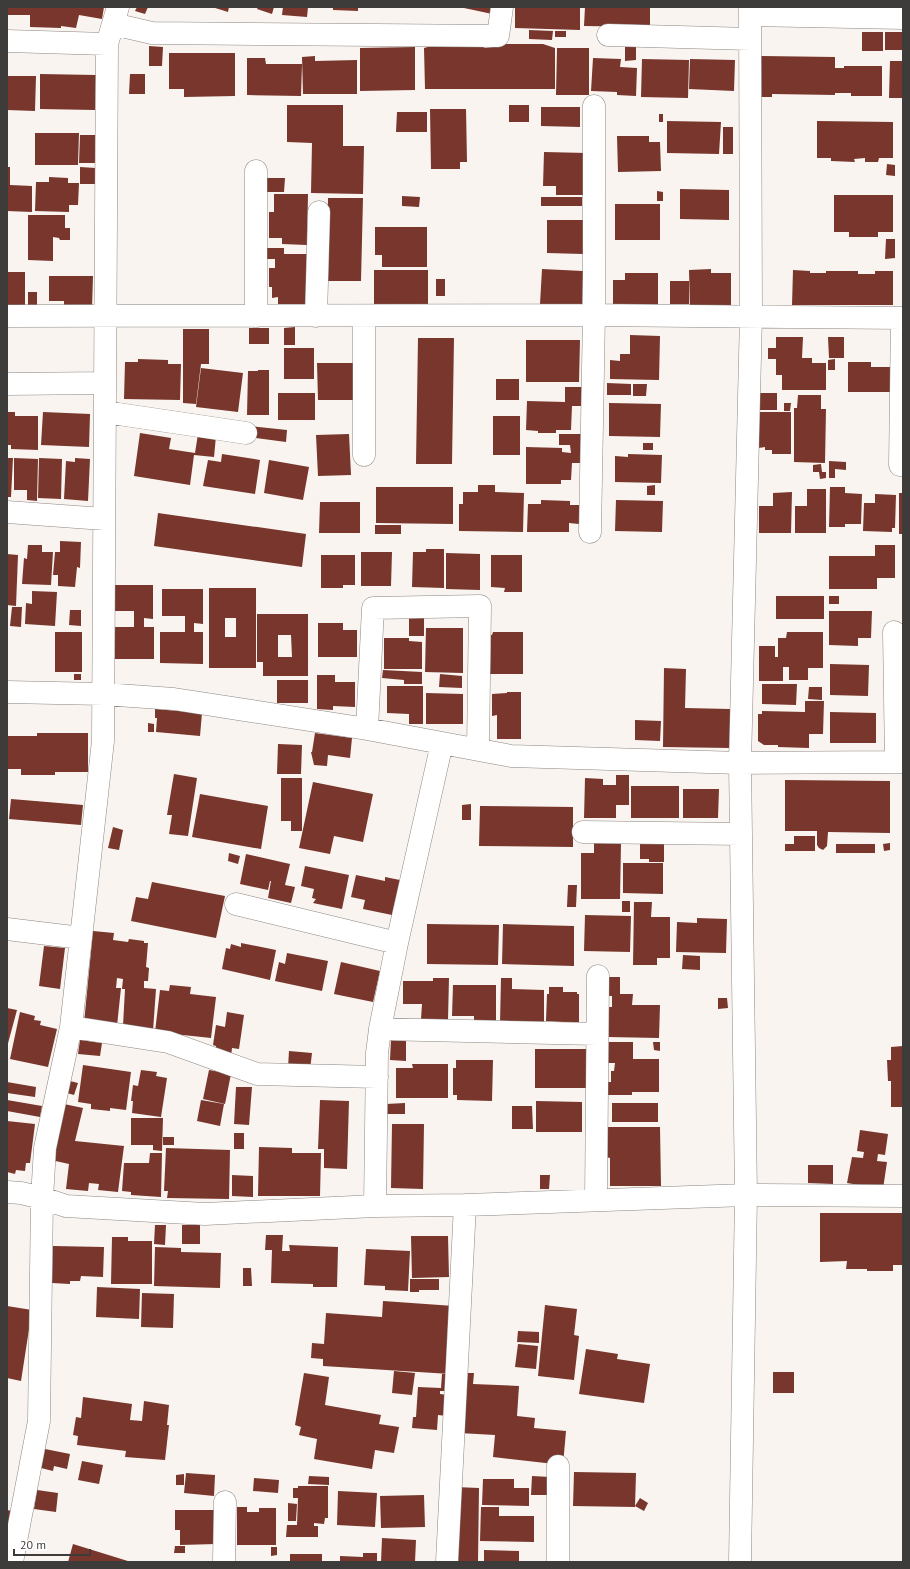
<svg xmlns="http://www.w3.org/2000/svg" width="910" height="1569" font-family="'PT Sans',sans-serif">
<rect width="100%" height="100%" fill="#f9f4ef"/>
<path fill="#78362c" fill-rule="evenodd" d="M7,7H104L102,19L79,15L76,28L61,26V28L30,27V15H7Z
M137,7H148L145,14L135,11Z
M212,7H229L228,12Z
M258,7H274L272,14L257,9Z
M283,7H308L307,17L282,15Z
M333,7H358V11L333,10Z
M464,7H499L497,15L464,8Z
M515,7H580V30L515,28Z
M585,7H650V27L584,26Z
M529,30L553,31L552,40L529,39Z
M555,31H566V37H555Z
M862,32H883V51H862Z
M885,32H903V50H885Z
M478,44L485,48L494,47L500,44H543L555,48V89H425L424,48L435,45Z
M149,46L163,47L162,66H149Z
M625,46H636V60L625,61Z
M415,47V90L360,91V48Z
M557,48H589V95H556Z
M169,53H235V96L184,97V89H169Z
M315,56V61L357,60V94H303L302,57Z
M760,56L835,57V68H844V66H882V96H851V93H835V95L772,94V97H760Z
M247,58H265L266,64H302L301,96L247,95Z
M593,58L621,59L620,67L637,68L636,96L617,95V92L591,91Z
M642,59L689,60L688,98L641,97Z
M690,59L735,60L734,91L689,89Z
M890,61H903V98H889Z
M40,74L96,75L95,110L40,109Z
M130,74H145V94H129Z
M7,76H36L35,111L7,110Z
M287,105H343V146H364L363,194L311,193L312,143L287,142Z
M509,105H529V122H509Z
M541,107H580V127L541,126Z
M430,109H466L467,162H460V169H431Z
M397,112H427V132H396Z
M659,114H663V122H659Z
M667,121L721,122L719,154L667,153Z
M817,121L893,122V158H879L878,162H865V158L854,159L855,162L831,161V158H817Z
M723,127H733V154H723Z
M35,133H79L78,165H35Z
M80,135H96V163H79Z
M617,136H649V142H660L661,171L618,172Z
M544,152L587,153L586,195H556V186H543Z
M887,164L895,165V176L886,175Z
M7,167H10V185L32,186V212L7,211Z
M80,167L96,168V184H80Z
M49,177L68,178V183H79L78,205H69V212L35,211L36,182H49Z
M265,178H285L284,192H265Z
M680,189L729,190V220L680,219Z
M657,191L663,192V201H657Z
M274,194H308L307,245L282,244V238H269V212H274Z
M834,195H893V232H878V237H849V232H834Z
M402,196L420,197L419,207L402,206Z
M541,197H582V206H541Z
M328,198H363L361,281H323L327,267Z
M615,204H660V240H615Z
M28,215H65V228H70V240H60L59,238L53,237V261L28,260Z
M547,220H583V254L547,253Z
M375,227H427V267H382V255H375Z
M886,239H895V258L885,259Z
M265,248H284V254H307L306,310L278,309V297L272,298V287H269V268H275V259H265Z
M542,269L583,271L582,306L540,304Z
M711,269V273H731V311H690L689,270Z
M374,270H428V310H374Z
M793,270L810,271V273H826V271H858V274H875V271H893V305H792Z
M7,272H25V306H7Z
M625,273H658V309L626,310V304H613V280H625Z
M49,276H93L92,309L64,308V301H49Z
M436,279H445V296H436Z
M670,281H689V304H670Z
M28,292H37V310L28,311Z
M295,327V345H284V328Z
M249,328H269V344H249Z
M183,329H209V364H201L196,404L183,403Z
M630,335L660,336L659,380L610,379V360L620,361V354H630Z
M776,337H803L802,358H812V363H826V390H782V375H776V359H768V348H776Z
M828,337H844V358H829Z
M418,338H454L452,464H416Z
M526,340H580L579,382H526Z
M284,348H314V379H284Z
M138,359L168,360V364H181L180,400L124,399L125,362H138Z
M835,359V370H828V360Z
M848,362H871V367H893L894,392H848Z
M317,363H354L355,400H318Z
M201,368L243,373L238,412L196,407Z
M258,370H269V415H247L248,371H258Z
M496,379H519V400H496Z
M607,383L631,384V395H607Z
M633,384H647L646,396H633Z
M565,387H583V406H572L571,430H556V433H538V431L526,430L527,401L565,402Z
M278,393H315V420H278Z
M760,393H777V410H760Z
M798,395H821V409H826L825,463L794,462V408H797Z
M609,403L661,404L660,437L609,436Z
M784,403H791L790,411H784Z
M7,412H15V416H38V450L11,449V445H7Z
M43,412L90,414L89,447L41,445Z
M759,412H791V454H772V450H765V447L758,448Z
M493,416H520V455H493Z
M249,426L287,430L286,442L248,437Z
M140,433L171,438L169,449L195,453L198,434L216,436L214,457L194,455L190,485L134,476Z
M349,434L351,475L318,476L316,435Z
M559,434H581V463H572L571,480H561V484H526V447L562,448V452L571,453L570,445H559Z
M643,443H653V450H643Z
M222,454L260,460L255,494L203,486L208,460L221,462Z
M628,454L662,455L661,483L615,482V456L628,457Z
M7,458H13L11,497H7Z
M14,458L38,459L37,501L27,500V490H14Z
M39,458L62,459L61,499L38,498Z
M75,458L90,459L88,501L64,499L66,461L75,462Z
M269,460L309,467L303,500L264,493Z
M829,461L846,462V470L835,469V478H829Z
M821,464L822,472H826V478L820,479L819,472H813V465Z
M478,485H495V492L524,493L523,532L459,531V504H463V492H478Z
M655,485V495H647V486Z
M376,487H453V524L376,523Z
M830,487H845V493L862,494L861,524H845V527H829Z
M807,489H826V533H795V506H807Z
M792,492L791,533H759V506H773V493Z
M899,493H903V534H899Z
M875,494L896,495L895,528H892V532L863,531L864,503H875Z
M541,500L570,501V505H579V524L569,523V532H527L528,504H541Z
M616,500L663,501L662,532L615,531Z
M320,502H360V533H319Z
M158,513L306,534L302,567L154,546Z
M375,525H401V534H375Z
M60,541L81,542L80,568L77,567L75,587L58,586V575H53L55,552H60Z
M28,545H42V552H53L51,585L22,584L24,558L27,559Z
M875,545H895V578H877V589H829V556H875Z
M426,549H444V588L412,587L413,552H426Z
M361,552H392L391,586H361Z
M446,553L480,554V590L446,589Z
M7,554L18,555L16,606L7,605Z
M321,555H355V585H343V588H321Z
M491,555H522V592H504L505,588L491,587Z
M112,585H153V619L144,618V627H154V659H109V627H134V611H111Z
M209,588H256V668H209ZM225,618H236V637H225Z
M162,589H203V624L194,623V632H203V664L160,663V632H185V616H162Z
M32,591L57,592L55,626L25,624L26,603L32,604Z
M776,596H824V619H776Z
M829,596H839V604H829Z
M12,607H22L21,627L10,626Z
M70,610H81V626L69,625Z
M829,611H872L871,638H858V646L829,645Z
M257,614H308V676H263V662H257ZM278,635H291L292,657H278Z
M409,618H424V636H409Z
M318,623H343V630H357V657H318Z
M426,628H463V673L425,672Z
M55,632H82V672H55Z
M493,632H523V674H490L491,635H492Z
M787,632H823V668H808V680H789V667H783V681H759V646H775V657H778V638H786Z
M384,638H409V641L422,642V669H384Z
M830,664L869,665L868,696L830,695Z
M664,668L686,669L685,708L730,709V748L663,747Z
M383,670L422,672V684H404V680L382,678Z
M74,674H81V680H74Z
M440,674L462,676V688L439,687Z
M317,675H335V682H355V707L333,706V710L317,709Z
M277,680H308V703H277Z
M762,684H797L796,705L762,704Z
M387,686H423V724H409V714L387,713Z
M809,687H822V700L808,699Z
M507,692H521V739H497V715L492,716V694L507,693Z
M426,693L463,694V724H426Z
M805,701H824L823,734H809V748L778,747V745H764L758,741V714H762V711L805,712Z
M155,709L202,713L200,736L156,732L157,718H155Z
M830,712L876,713V743H830Z
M635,720L661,721L660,741L635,740Z
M148,723L154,724V732H148Z
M37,733H88V772H55V775H21V769H7V736H37Z
M315,733L352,738L350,758L328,755L327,766L314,765L311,752H312Z
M278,744L302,745L301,774H277Z
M174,774L197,778L188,836L169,834L172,815H167Z
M616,775H629V805H616V818H584L585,778L603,779V785H616Z
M281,778H302V831H291V821H281Z
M785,780L890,781V833L828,832L827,846L823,850L819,848L817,845V831H785Z
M313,782L373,794L363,842L334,836L330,854L299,848Z
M631,786H679V818H631Z
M683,789H719L718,818H683Z
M200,794L268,806L261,849L192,837Z
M11,799L83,805L81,825L9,819Z
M471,804V820H462V805Z
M480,806L573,807V847L479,846Z
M113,827L123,830L119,850L108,848Z
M794,836H815V851H785V844H794Z
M594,843H621L620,899H581V853H594Z
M640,843H664V862H649V859H640Z
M890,843V850L884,851L883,844Z
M836,844H875V853H836Z
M229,853L240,856L238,864L228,861Z
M246,854L290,864L285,885L295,887L291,903L268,898L271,881H270L268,890L240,884Z
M623,863H663V894L623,893Z
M305,866L349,875L342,909L313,903L316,899L312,898L314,889L301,886Z
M356,875L385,881V877L400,880L392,915L363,909L365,900L351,897Z
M152,882L225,896L216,938L131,921L136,897L148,899Z
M568,885H577L576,907H567Z
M622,901H630V912H622Z
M634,902H652L651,917H670V958H657V965H633Z
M585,915L631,916L630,952L584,951Z
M697,918L727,919L726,953L676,952L677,922L697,923Z
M427,924L499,925L498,965L427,964Z
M503,924L574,926V966L502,964Z
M93,931L114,933L113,940L128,942L129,939L144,941V943H148L146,967L149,968L148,981H144V988L156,989L153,1031L123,1026L125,989H122L123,979L117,978L116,988H121L117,1026L84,1023Z
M241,943L276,950L270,980L222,969L226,948L230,949L231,944L241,947Z
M44,946L65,948L60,989L39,986Z
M287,953L328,961L322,991L275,981L279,962L285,964Z
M683,955L700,956V970L682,969Z
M341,962L380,971L373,1002L334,994Z
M607,977H620V994H633L632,1005H660L659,1038L608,1037L609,1007H612V996H606Z
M433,978H449L448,1020L421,1019L422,1004H403V981H433Z
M501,978H512V989L544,990V1024H500Z
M170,985L191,987L190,994L216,997L211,1038L155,1032L160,990L169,991Z
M453,985H496V1023H474V1016H452Z
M549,987H563V992H577V994H579V1023L546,1021L547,994H549Z
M718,998H727L728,1008L718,1009Z
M7,1008L17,1010L7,1047Z
M20,1012L35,1016L34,1020L41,1021L40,1025L57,1029L48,1067L10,1059Z
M227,1012L244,1015L239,1049L232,1048L231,1057L215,1055L216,1046L213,1045L216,1025L225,1027Z
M80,1040L102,1043L100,1056L78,1054Z
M391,1040L406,1041V1061L390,1060Z
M606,1042H633V1059H659V1092H632V1095H608V1082H611V1071H614L615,1063H606Z
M653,1042H660V1051L654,1050Z
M903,1046V1107H891V1081H888L887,1060H891V1047Z
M535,1049H591L587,1088H535Z
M289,1051L312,1053L310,1070L288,1068Z
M456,1060H493L492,1101L457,1100V1095H453V1068H456Z
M412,1064H448V1098H396V1068H413Z
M83,1065L131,1072L126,1110L110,1108V1111L91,1109V1104L78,1102Z
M141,1070L157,1072L156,1076L167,1078L161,1117L132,1113L133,1101H131L133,1085L138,1086Z
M209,1070L231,1074L225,1104L203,1099Z
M70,1081L78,1083L74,1095L67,1093Z
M7,1082L36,1087L35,1097L7,1093Z
M236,1087H252L249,1125L234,1124Z
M7,1100L42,1106L40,1117L7,1111Z
M201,1100L224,1104L220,1126L197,1121Z
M320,1100L349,1101L347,1169L324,1168V1149H318Z
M536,1101L582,1102V1132H536Z
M405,1103V1114H386V1104Z
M612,1103H658V1122H612Z
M64,1104L83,1108L75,1141L124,1146L118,1192L98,1190L99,1184L89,1183L88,1191L66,1189L69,1164L51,1160Z
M512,1106H532L533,1129H512Z
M131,1118H163L162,1151L153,1150V1145H131Z
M7,1121L35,1124L30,1163H26L25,1171L16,1170L15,1174L7,1172Z
M392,1124H424L423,1189L391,1188Z
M606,1127H660L661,1186H610V1158L606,1157Z
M860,1130L888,1134L885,1155L878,1154L877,1161L887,1162L883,1189L847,1183L852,1157L863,1158L864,1152L857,1151Z
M234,1133H244V1149H234Z
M163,1137H174V1145H163Z
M259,1147L292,1148V1153H321L320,1196H258Z
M166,1148L230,1150L229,1199L167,1198L168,1191H164Z
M150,1153H162L161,1197L131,1195V1192L122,1191L124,1163H149Z
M808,1165H833V1184L808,1183Z
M232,1175L253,1176V1197L232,1196Z
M540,1175H550L549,1189H540Z
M820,1213H903V1265H893V1271H867V1269H846L847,1261L820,1262Z
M155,1225H166L165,1245L154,1244Z
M182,1225H200V1244H182Z
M266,1235H283L282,1251H290L289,1245L338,1247L337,1287H313V1284L271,1283L272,1250H265Z
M411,1236H448L449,1277L412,1278Z
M112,1237H128V1241H152V1284H111Z
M53,1246L104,1247L103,1277L81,1276L80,1281H70V1284L52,1283Z
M155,1247L181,1248V1252L221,1253L220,1288L154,1286Z
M366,1249L410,1251L408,1291L385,1290V1286L364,1285Z
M243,1268H251L252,1286H243Z
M410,1279H439V1290H419V1292H410Z
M97,1287L140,1289L139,1319L96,1317Z
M142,1293L174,1294L173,1328L141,1327Z
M383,1301L454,1306L450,1374L323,1366V1359L311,1358L312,1343L324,1344L326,1313L382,1317Z
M545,1305L577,1309L574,1335L579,1336L574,1380L538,1376Z
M7,1306L32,1310L21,1381L7,1378Z
M518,1331L539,1332V1343L517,1342Z
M518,1344L538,1346L536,1369L515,1367Z
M586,1349L618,1354L617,1359L650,1364L644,1403L579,1394Z
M394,1371L415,1373L412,1395L392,1393Z
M773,1372H794V1393H773Z
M304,1373L329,1377L325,1405L381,1415L379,1424L399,1427L394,1453L375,1450L372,1469L314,1459L317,1439L299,1435L301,1427L295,1425Z
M466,1373H474L473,1384L519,1386L517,1416L535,1418L534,1428L566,1431L563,1465L493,1457L495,1435L459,1433Z
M442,1374H450L449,1391H440V1394L449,1395L447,1416L438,1415L437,1430L412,1428L413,1417H416L418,1387L441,1388Z
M83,1397L132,1404L130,1420L142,1421L144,1401L169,1405L167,1425H169L165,1460L125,1457L126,1451L77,1445L78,1436L73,1435L76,1417L81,1418Z
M45,1449L70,1454L67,1469L54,1466L53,1471L41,1468Z
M82,1461L103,1465L99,1484L78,1480Z
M574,1472L636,1473L635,1507L573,1506Z
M186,1473L215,1475L214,1496L184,1493Z
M184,1474V1485H176V1475Z
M309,1476L329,1477V1485L308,1484Z
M532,1476L550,1477V1495H531Z
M254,1478L279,1480L278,1493L253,1491Z
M483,1479H514V1488H529V1506L482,1505Z
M298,1486H328V1518H325L324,1524L314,1523V1526H318V1537H286L287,1525H297L298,1498H293V1488H298Z
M455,1487L479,1488L478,1562H454Z
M37,1490L58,1493L56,1512L34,1509Z
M338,1491L377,1493L375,1527L337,1525Z
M424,1495L425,1527L381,1528L380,1496Z
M640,1498L648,1503L644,1511L635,1506Z
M288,1503L297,1504L296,1521H288Z
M237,1507H247V1512H259V1508H276V1545H237Z
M481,1507H499V1516H534V1542L480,1541Z
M7,1510L12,1511L7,1534Z
M175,1510H216V1544L180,1545V1530H175Z
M382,1538L416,1540L415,1562H381Z
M73,1544L131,1562H68Z
M175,1546H185V1553H174Z
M271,1547H277V1555L271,1556Z
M484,1550L519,1551V1562H484Z
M363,1553H377V1562H340V1556L363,1557Z
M290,1554H322V1562H290Z"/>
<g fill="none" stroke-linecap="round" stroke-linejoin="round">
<defs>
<path id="minor" d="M750,15L903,18
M113,24L152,33L498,36L502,7
M608,35L750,39
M7,41L107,44
M256,171V316
M7,316L594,315L903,318
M316,316L319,212
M364,316V455
M902,318L900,465H903
M7,384L105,383
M105,412L246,433
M7,512L104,519
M590,532L594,315V106
M894,632L896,762
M7,692L103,694L174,699L367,729L511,756L740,763L903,762
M367,729L373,608L480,606L478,749
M583,832L741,834
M236,904L397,943
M7,929L81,938
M71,1027L168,1042L257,1074L377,1077
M380,1029L597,1034
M7,1192L21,1193L42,1198L66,1206L205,1214L375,1206L465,1205L746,1195L903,1196
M596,1200L598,976
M375,1206L377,1053L380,1029L397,943L442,743
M12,1562L39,1421L42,1198L45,1148L71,1027L103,741L107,44L118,7
M224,1562L225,1502
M447,1562L465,1205
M558,1562V1466
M740,1562L746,1195L740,763L751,316L750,7"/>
</defs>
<use href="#minor" stroke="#8c8783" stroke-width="23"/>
<use href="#minor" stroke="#fff" stroke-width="22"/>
</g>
<rect width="910" height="1569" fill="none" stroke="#3e3c3a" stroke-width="16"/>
<path d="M14 1549v6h76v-6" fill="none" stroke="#3e3c3a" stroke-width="2"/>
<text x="20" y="1549" font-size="12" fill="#3e3c3a" stroke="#ffffff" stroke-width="3" paint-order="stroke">20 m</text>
</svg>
